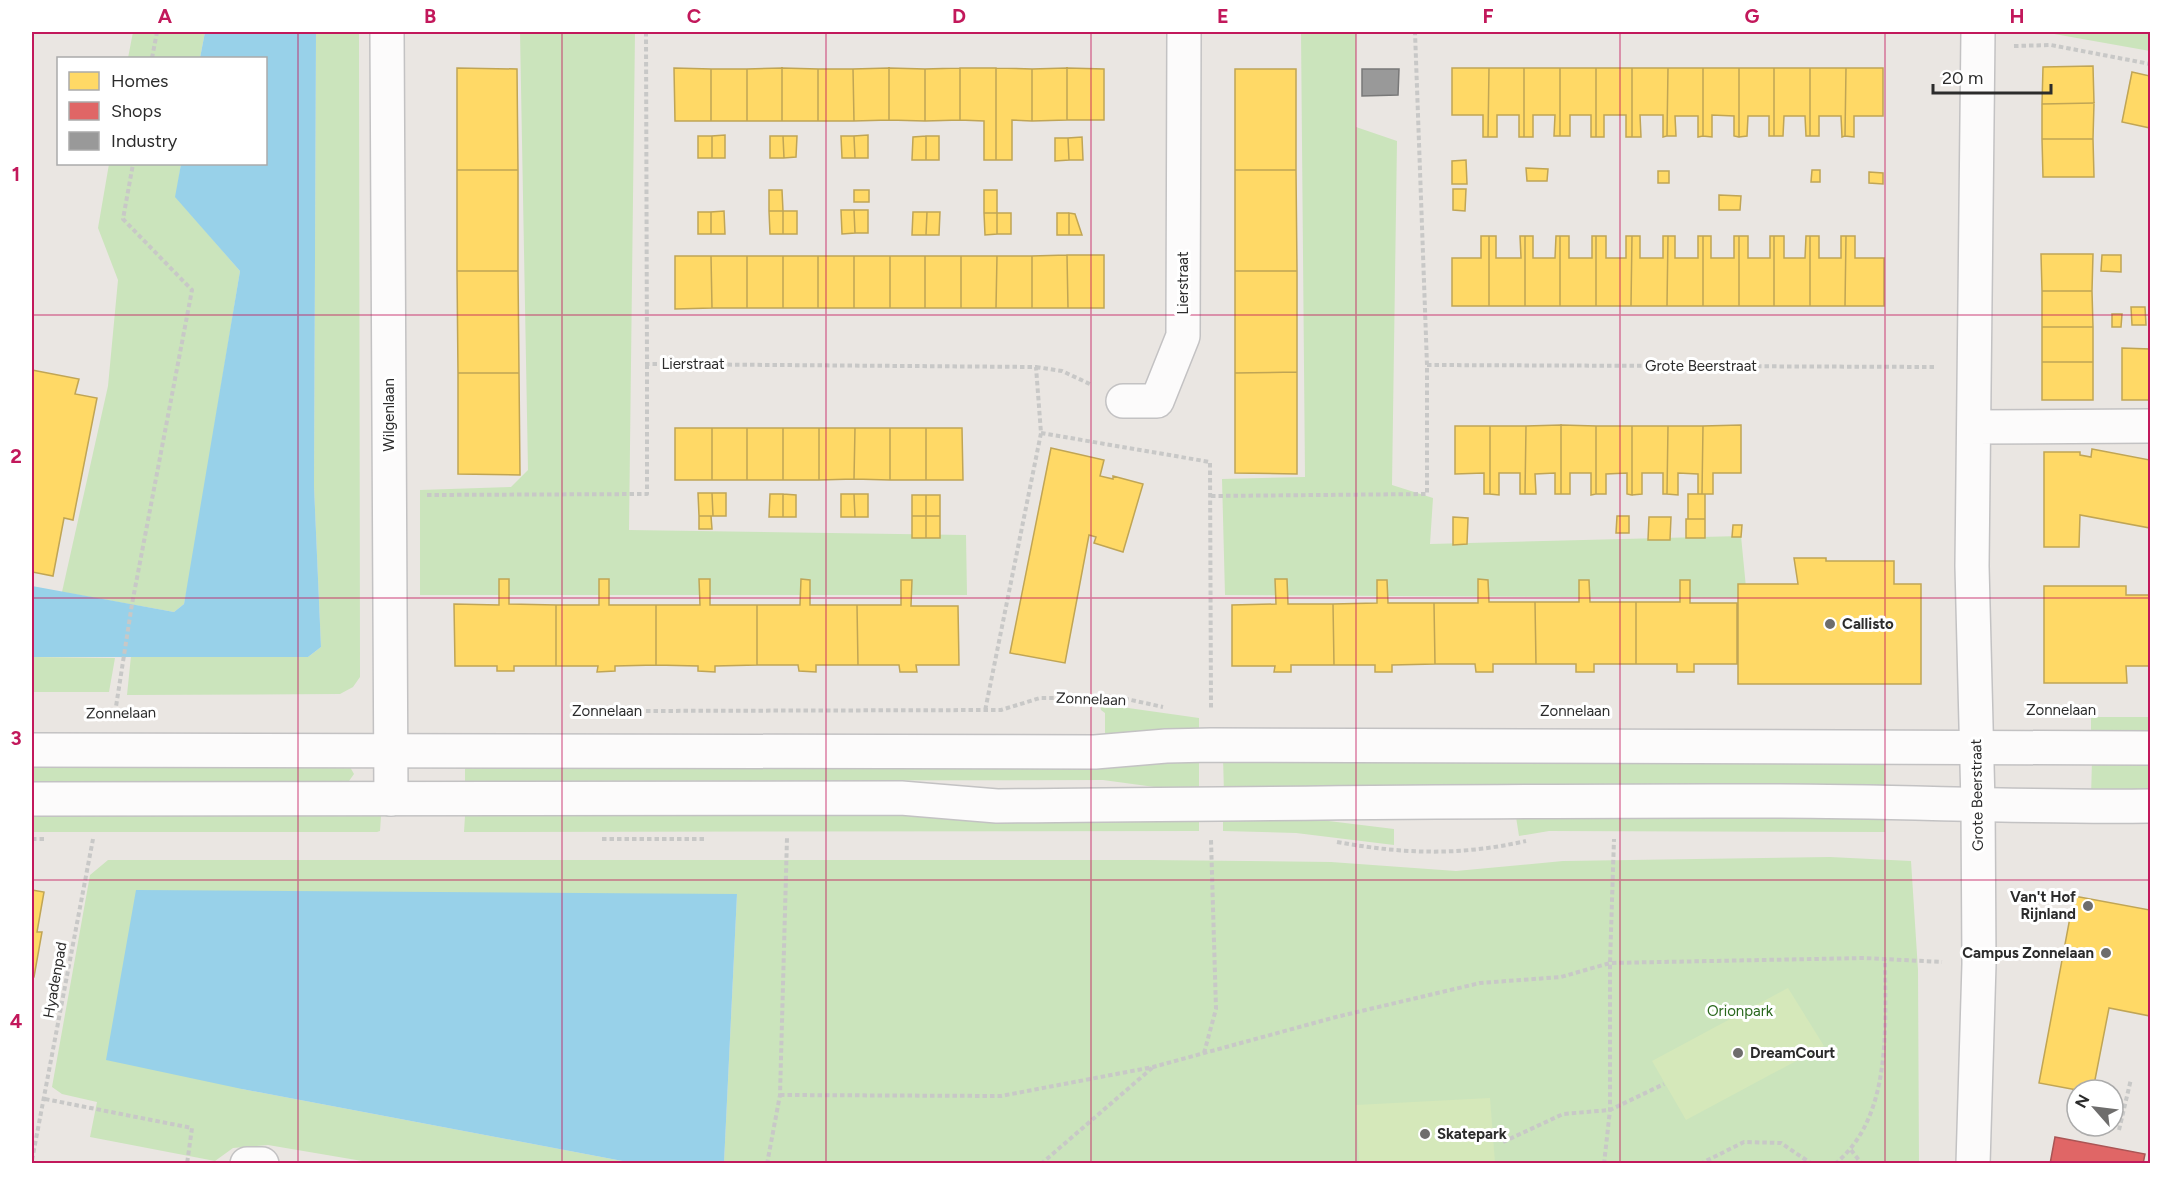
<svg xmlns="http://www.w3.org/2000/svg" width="2182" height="1195" font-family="Figtree,sans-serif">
<rect width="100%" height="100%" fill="#eae6e2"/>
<path fill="#cbe4bc" d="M133,32H205L200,58H128Z
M316,32H359L360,677L353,687L340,694L127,695L131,656L308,657L321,647L314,486Z
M520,32H635L629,530L966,535L967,595H420V490L511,487L528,470Z
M1301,32H1356V127L1397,141L1392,485L1433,498L1430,544L1741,536L1747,598L1225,595L1222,479L1305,477Z
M2043,32H2150V51Z
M109,164H181L176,197L240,271L192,564L184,604L174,612L62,592L108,386L118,280L98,228Z
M32,657L115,658L109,692H32Z
M1100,704L1199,718V733L1105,734V713L1101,710Z
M2091,717H2150V736H2091Z
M1223,757H1885V793H1224Z
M1199,759V793L1103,780L465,781V768H1115L1158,761Z
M2092,759H2150V798H2091Z
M350,767L354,774L349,781H32V768Z
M1199,815V831L464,832L465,816Z
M1885,815V832L1549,831L1519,836L1516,817Z
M32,816H381L380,831L377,832H32Z
M1223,816L1296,817L1394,829V845L1296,833L1223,831Z
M1830,857L1911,861L1918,970L1919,1163H724L737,894L242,1089L633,1163H374L268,1145L233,1148L215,1161L90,1137L97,1102L62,1094L52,1087L90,875L108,860H1150L1331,862L1456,871L1563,861Z"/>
<path fill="#d5e8ba" d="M1788,988L1824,1046L1686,1120L1652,1061Z
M1490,1098L1495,1163H1359L1356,1105Z"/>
<path fill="#98d1e9" d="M205,32H316L314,486L321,647L308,657H32V586L174,612L184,604L240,271L175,197L181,164H266V58H200Z
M136,890L737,894L724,1163H633L242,1089L106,1060Z"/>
<path fill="#ffd966" stroke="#c0a555" stroke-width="1.5" d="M2093,66L2094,103L2042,104L2043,67Z
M457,68L517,69L518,170H457Z
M674,68L711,69V121H675Z
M782,68V121H747V69Z
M782,68L818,69V121H782Z
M889,68L925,69V121L889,120Z
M889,68V120L854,121L853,69Z
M960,68V120L925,121V69Z
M960,68H996V160H984V121L960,120Z
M996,68L1032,69V121L1012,120V160H996Z
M1067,68V120L1032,121V69Z
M1067,68L1104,69V120H1067Z
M1452,68H1489L1488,137H1483V115H1452Z
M1489,68H1524V137H1519V115H1497V137H1488Z
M1524,68H1560V136H1554L1555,115H1533V137H1524Z
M1560,68H1596V137H1591V115H1570V136H1560Z
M1596,68H1632V137H1626V115H1604V137H1596Z
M1632,68H1668L1667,136L1663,137V115H1640L1641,137H1632Z
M1668,68H1703V136L1698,137V116H1675L1676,136H1667Z
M1703,68H1739V137L1734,136V116L1712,115V137L1703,136Z
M1739,68H1774V136H1769V116H1748L1747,136L1739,137Z
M1774,68H1810V136H1806L1805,116H1784L1783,136H1774Z
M1810,68H1846L1845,136L1842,137L1841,116H1819V136H1810Z
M1846,68H1883V116H1854V137L1845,136Z
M711,69H747V121H711Z
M818,69H853L854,121H818Z
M1235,69H1296V170H1235Z
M2132,72L2150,76V128L2122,122Z
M2094,103L2093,139H2042V104Z
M725,135V158H712V136Z
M868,135V158H855L854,136Z
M698,136H712V158H698Z
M770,136H783L784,158H770Z
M783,136H797L796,157L784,158Z
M841,136H854L855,158H842Z
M926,136H939V160H926Z
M926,136V160H912L913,137Z
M1082,137L1083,160H1069L1068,138Z
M1055,138H1068L1069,160L1055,161Z
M2042,139H2093L2094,177H2043Z
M1466,160L1467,184H1452V161Z
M1526,168L1548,169L1547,181H1527Z
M457,170H518V271H457Z
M1235,170H1296L1297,271H1235Z
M1812,170H1820V182H1811Z
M1658,171H1669V183H1658Z
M1869,172L1883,173V184L1869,183Z
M1453,189H1466L1465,211L1453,210Z
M769,190H782L783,211H769Z
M854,190H869V202H854Z
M984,190H997V213H984Z
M1719,195L1741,196L1740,210H1719Z
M841,210H854L855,233L842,234Z
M854,210H868V233H855Z
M724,211L725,234H711V212Z
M769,211H783V234H770Z
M783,211H797V234H783Z
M698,212H711V234H698Z
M913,212H927L926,235H912Z
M927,212H940L939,235H926Z
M984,213H997V234L985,235Z
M997,213H1011V234H997Z
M1057,213H1069V235H1057Z
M1069,213L1075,214L1082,235H1069Z
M1481,236H1489V306H1452V258H1481Z
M1489,236H1496V258H1521L1520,236H1525V306H1489Z
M1525,236H1533V258H1555L1556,236H1560V306H1525Z
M1560,236H1569V258H1592V236H1596V306H1560Z
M1596,236H1606V258H1626V236H1632L1631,306H1596Z
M1632,236H1640V258H1663V236H1668L1667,306H1631Z
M1668,236H1675V258H1698V236H1703V306H1667Z
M1703,236H1711V258H1734V236H1739V306H1703Z
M1739,236H1748V258H1770V236H1774V306H1739Z
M1774,236H1784V258H1805L1806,236H1810V306H1774Z
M1810,236H1819V258H1841V236H1846L1845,306H1810Z
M1846,236H1855V258H1884V306H1845Z
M2041,254H2093L2092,291H2042Z
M1067,255H1104V308H1068Z
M1067,255L1068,308H1032V256Z
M2102,255H2121V272L2101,271Z
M675,256H711L712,308L675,309Z
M711,256H747V308H712Z
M747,256H783V308H747Z
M783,256H818V308H783Z
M818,256H854V308H818Z
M854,256H890V308H854Z
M890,256H925V308H890Z
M925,256H961V308H925Z
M961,256H997L996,308H961Z
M997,256H1032V308H996Z
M457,271H518L519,373H458Z
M1235,271H1297V372L1235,373Z
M2042,291H2092L2093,327H2042Z
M2131,307H2145L2146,325H2132Z
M2112,314H2122L2121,327H2112Z
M2042,327H2093V362H2042Z
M2122,348L2150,349V400H2122Z
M2042,362H2093V400H2042Z
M32,370L79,379L75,394L97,398L73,520L64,518L53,576L32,572Z
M1297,372V474L1235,473V373Z
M458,373H519L520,475L458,474Z
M1561,425L1596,426V494L1591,495V473H1570V494H1561Z
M1561,425V494H1555V473L1535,474L1536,494H1525L1526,426Z
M1741,425V473H1713V494H1702L1703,426Z
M1455,426H1490V494H1484V473L1455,474Z
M1490,426H1526L1525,494H1520V473H1499V495L1490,494Z
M1596,426H1632V495L1627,494V473L1606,474V494H1596Z
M1632,426H1668L1667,494H1663V473H1642V494L1632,495Z
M1668,426H1703L1702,494H1698V474L1678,473V495L1667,494Z
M675,428H712V480H675Z
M712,428H747V480H712Z
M747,428H783V480H747Z
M783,428H819V480H783Z
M819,428H855L854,479L819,480Z
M855,428H890V480L854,479Z
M890,428H926V480H890Z
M926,428H962L963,480H926Z
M1051,448L1104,460L1100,476L1113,479V476L1143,484L1123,552L1094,543L1096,537L1089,535L1065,663L1010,653Z
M2092,449L2150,460V528L2080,515L2079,547H2044V452H2080V455L2091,457Z
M698,493H712L713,516H699Z
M712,493H726V516H713Z
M770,494H783V517H769Z
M783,494L796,495V517H783Z
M841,494H854L855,517H841Z
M854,494H868V517H855Z
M1688,494H1705V519H1688Z
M912,495H926V516H912Z
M926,495H940V516H926Z
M699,516H711L712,529H699Z
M912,516H926V538H912Z
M926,516H940V538H926Z
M1617,516H1629V533H1616Z
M1453,517L1468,518L1467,544L1453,545Z
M1649,517H1671L1670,540H1648Z
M1686,519H1705V538H1686Z
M1733,525H1742L1741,537H1732Z
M1794,558H1826V561H1894V584H1921V684H1738V584H1798Z
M499,579H509V604L556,605V666H514V671H497V666H455L454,604L499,605Z
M599,579H609V605H656V665L615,666V671L597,672L598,666H556V605H599Z
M699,579H710V605H757V665L715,666V672L698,671V666L656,665V605H700Z
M801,579L810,580V605H857L858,665H816V672L799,671L798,665H757V605H800Z
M1275,579H1287L1288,604H1333L1334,665H1291V672H1274L1275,666H1232V605L1276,604Z
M1478,579L1488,580L1489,602H1535L1536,664H1493V672H1476L1475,664H1435L1434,603H1478Z
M901,580H912L911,606H958L959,665H916L917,672H900L899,665H858L857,605H901Z
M1377,580H1387L1388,603H1434L1435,664L1392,665V672H1375V665H1334L1333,604L1377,603Z
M1579,580H1589L1590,602H1636V664H1594V672H1576V664H1536L1535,602H1579Z
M1680,580H1690V603H1737V664H1694V672H1677V664H1636V602H1680Z
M2044,586H2126V595H2150V666H2126L2127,683H2044Z
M32,890L44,892L37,932H42L34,977H32Z
M2074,896L2150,910V1016L2109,1008L2093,1090H2077L2039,1083Z"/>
<path fill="#e06666" stroke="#a55" stroke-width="1.5" d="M2055,1137L2145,1154L2143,1164H2050Z"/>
<path fill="#999" stroke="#787878" stroke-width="1.5" d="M1362,69H1399L1398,95L1362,96Z"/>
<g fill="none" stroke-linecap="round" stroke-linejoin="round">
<defs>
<path id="minor" d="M387,32L391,799
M1123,401H1157L1183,336L1184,32
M1974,427L2150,426
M247,1164H262
M1973,1164L1979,964L1978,804L1972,566L1978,32"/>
<path id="tertiary" d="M32,750L1095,752L1166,746L1211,745L2150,748
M32,799L901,798L997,806C1258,804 1519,800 1780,801C1903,801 2027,808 2150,806"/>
</defs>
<use href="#minor" stroke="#c3c2c3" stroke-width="36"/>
<use href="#tertiary" stroke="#c3c2c3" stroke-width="36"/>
<path stroke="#c8c8c7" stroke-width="4" stroke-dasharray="4.5 3" stroke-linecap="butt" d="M646,32L647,364L1036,367L1041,433L985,711
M2014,46L2051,45L2150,64
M152,58L157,32
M1427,365L1937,367
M1036,367L1062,371L1092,385
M1041,433L1210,462L1211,708
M427,495L647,494V364
M1211,496L1427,494V365L1415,32
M631,711L1001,710L1040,698H1122L1163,707
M115,713L132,604L192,290L123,219L133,164
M32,839H46
M602,839H706
M1337,842C1403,854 1460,856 1526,841
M1204,1053L1216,1009L1211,840
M780,1095L1001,1096L1153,1067L1336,1017L1480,983L1561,977L1610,963L1864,958L1942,962
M45,1099L192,1128L187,1164
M2119,1130L2131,1079
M1503,1142L1563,1114L1610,1110L1664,1084
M1851,1150L1862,1164
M32,1160L93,839
M767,1164L780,1095L787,838
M1041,1164L1152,1068
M1604,1164L1610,1110V963L1614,839
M1700,1164L1744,1142L1781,1143L1812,1164
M1835,1164C1893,1116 1885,1026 1885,959"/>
<use href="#minor" stroke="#fcfbfb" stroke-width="33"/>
<use href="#tertiary" stroke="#fcfbfb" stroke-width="33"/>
</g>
<path fill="none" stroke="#c2185b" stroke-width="1.5" stroke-opacity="0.55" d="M298,32V1164M562,32V1164M826,32V1164M1091,32V1164M1356,32V1164M1620,32V1164M1885,32V1164M32,315H2150M32,598H2150M32,880H2150"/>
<g fill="#6e6d6c" stroke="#fff" stroke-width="2">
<circle cx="1830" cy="624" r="6"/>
<circle cx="2088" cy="906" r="6"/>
<circle cx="2106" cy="953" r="6"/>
<circle cx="1738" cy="1053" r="6"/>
<circle cx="1425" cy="1134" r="6"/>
</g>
<g text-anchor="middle" stroke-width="6" stroke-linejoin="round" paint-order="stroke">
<g font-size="15" fill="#2c2c2c" stroke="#fff">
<text transform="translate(1183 283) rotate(-90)" y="5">Lierstraat</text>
<text x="693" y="369">Lierstraat</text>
<text x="1701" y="371">Grote Beerstraat</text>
<text transform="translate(389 415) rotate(-90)" y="5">Wilgenlaan</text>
<text transform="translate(1091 699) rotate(2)" y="5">Zonnelaan</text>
<text x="2061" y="715">Zonnelaan</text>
<text x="607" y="716">Zonnelaan</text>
<text x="1575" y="716">Zonnelaan</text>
<text transform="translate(121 713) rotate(-1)" y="5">Zonnelaan</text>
<text transform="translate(1977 795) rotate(-91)" y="5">Grote Beerstraat</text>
<text transform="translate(55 980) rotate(-80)" y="5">Hyadenpad</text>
</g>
<g font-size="15" font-weight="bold" fill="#2c2c2c" stroke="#fff" text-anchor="start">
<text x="1842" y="629">Callisto</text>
<text x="2076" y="902" text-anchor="end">Van't Hof<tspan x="2076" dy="17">Rijnland</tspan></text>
<text x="2094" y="958" text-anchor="end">Campus Zonnelaan</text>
<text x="1750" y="1058">DreamCourt</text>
<text x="1437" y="1139">Skatepark</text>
</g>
<g font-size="15" fill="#2a681d" stroke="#fff">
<text x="1740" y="1016">Orionpark</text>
</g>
</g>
<rect width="2182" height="1195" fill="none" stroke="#ffffff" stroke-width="66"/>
<rect x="57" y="57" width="210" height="108" fill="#ffffff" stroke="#ababab" stroke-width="1.5"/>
<rect x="69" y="72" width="30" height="18" fill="#ffd966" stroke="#ababab" stroke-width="1.5"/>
<text x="111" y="87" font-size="18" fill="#2c2c2c">Homes</text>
<rect x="69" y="102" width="30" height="18" fill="#e06666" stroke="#ababab" stroke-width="1.5"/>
<text x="111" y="117" font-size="18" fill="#2c2c2c">Shops</text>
<rect x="69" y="132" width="30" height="18" fill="#999999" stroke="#ababab" stroke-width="1.5"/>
<text x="111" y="147" font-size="18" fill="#2c2c2c">Industry</text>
<g transform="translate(2095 1108) rotate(298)"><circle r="28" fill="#ffffff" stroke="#ababab" stroke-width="1.5"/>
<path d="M0-4.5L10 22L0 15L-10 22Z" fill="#6e6d6c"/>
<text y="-9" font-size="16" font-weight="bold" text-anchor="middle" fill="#2c2c2c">N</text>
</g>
<path d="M1933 84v9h118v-9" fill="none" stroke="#2c2c2c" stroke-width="3"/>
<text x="1942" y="84" font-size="18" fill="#2c2c2c" stroke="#ffffff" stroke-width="4.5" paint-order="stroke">20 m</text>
<rect x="33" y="33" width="2116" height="1129" fill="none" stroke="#c2185b" stroke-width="2"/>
<g font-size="20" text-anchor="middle" font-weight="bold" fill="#c2185b">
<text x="165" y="23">A</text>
<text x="430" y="23">B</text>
<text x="694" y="23">C</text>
<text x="959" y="23">D</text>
<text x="1223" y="23">E</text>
<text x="1488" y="23">F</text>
<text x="1752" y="23">G</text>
<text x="2017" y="23">H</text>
<text x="16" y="181">1</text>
<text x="16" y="463">2</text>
<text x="16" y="745">3</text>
<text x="16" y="1028">4</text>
</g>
</svg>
